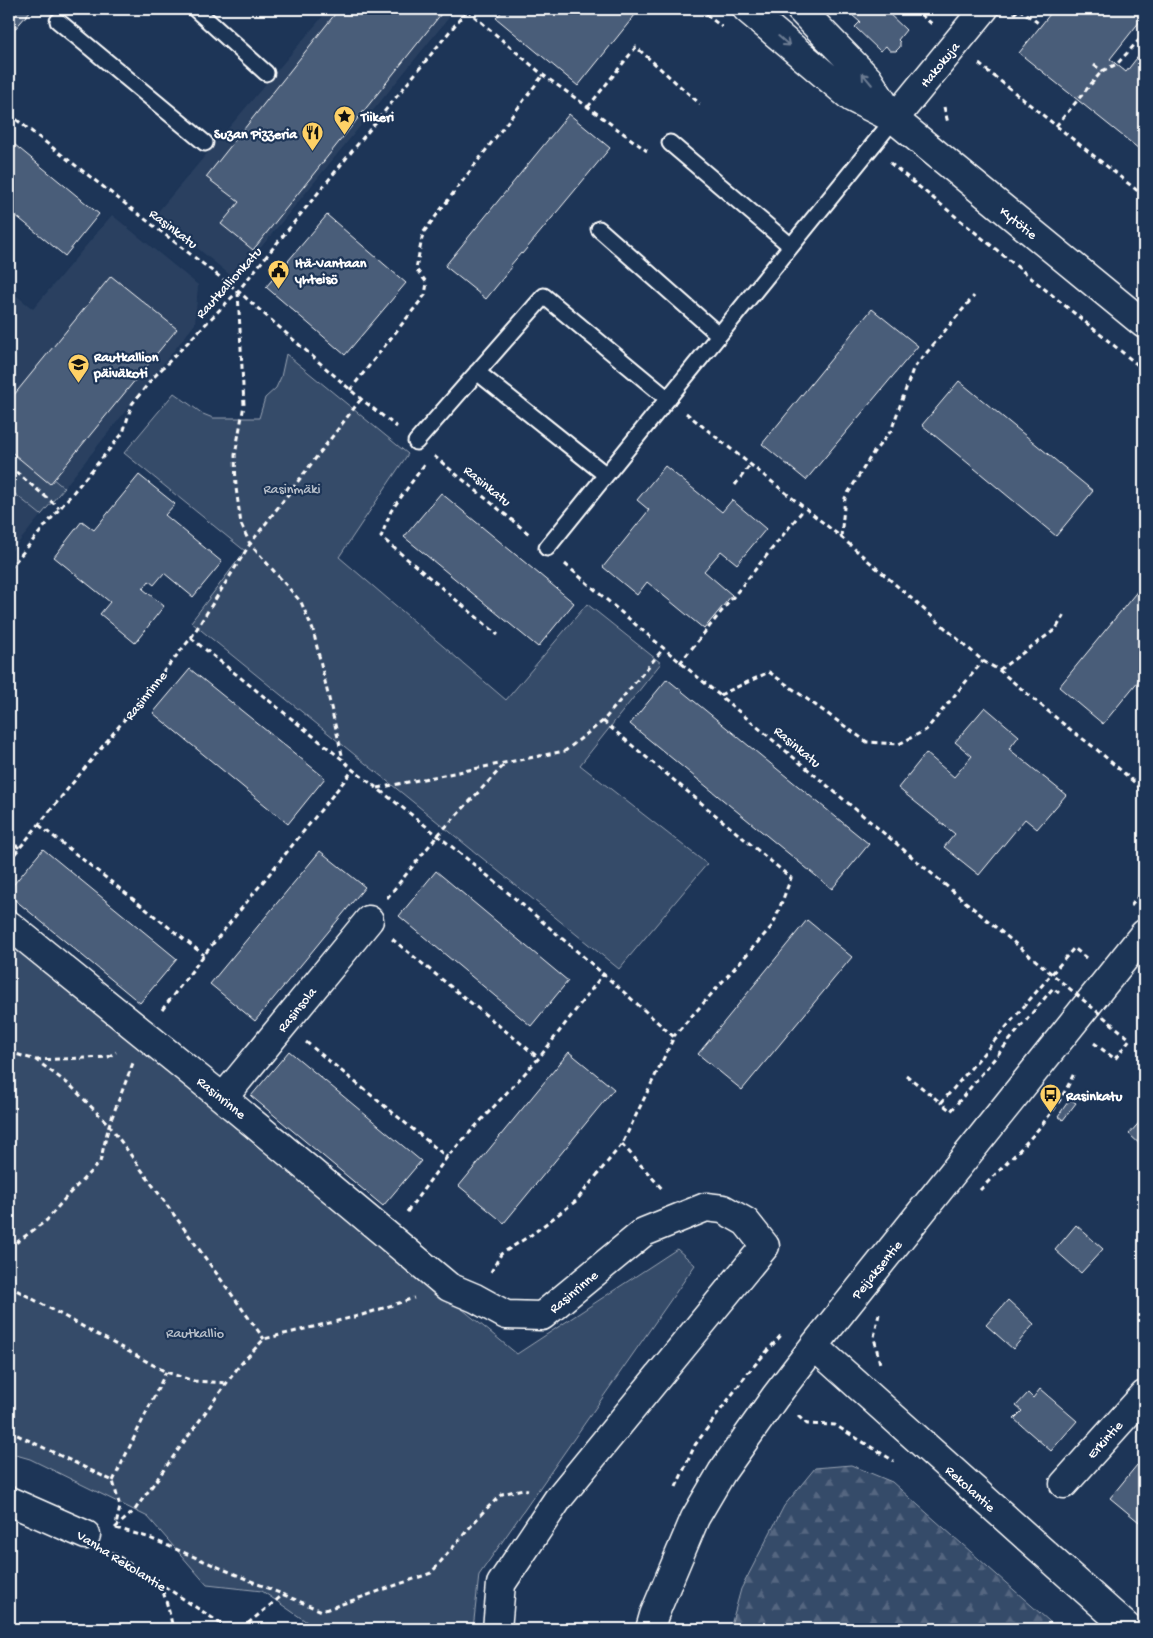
<svg xmlns="http://www.w3.org/2000/svg" width="1153" height="1638" font-family="'Gochi Hand',sans-serif">
<defs>
<pattern id="forest-firs" width="22" height="20" patternUnits="userSpaceOnUse" patternTransform="scale(1.25)"><rect width="22" height="20" fill="#364b69"/><path d="M5 1l3.5 6h-7zM16 11l3.5 6h-7z" fill="#546680"/></pattern>
</defs>
<rect width="100%" height="100%" fill="#1d3557"/>
<filter id="ink" filterUnits="userSpaceOnUse"><feTurbulence type="fractalNoise" baseFrequency=".02" numOctaves="2"/><feDisplacementMap in="SourceGraphic" scale="10" xChannelSelector="R" yChannelSelector="G"/><feConvolveMatrix kernelMatrix="1 2 1 2 8 2 1 2 1" color-interpolation-filters="sRGB"/></filter>
<g filter="url(#ink)">
<path fill="#2a4161" d="M329,9H456L235,279L156,214Z
M112,215L198,285L195,324L64,488L9,442V290L33,309Z
M9,489L41,515L9,554Z"/>
<path fill="url(#forest-firs)" stroke="#9aa5b4" d="M851,1465L892,1482L1058,1629H730L741,1589L784,1506L815,1468Z"/>
<path fill="#364b69" stroke="#9aa5b4" d="M286,354L408,454L339,557L506,700L587,604L661,663L580,765L707,864L619,969L191,622L245,551L124,453L174,393L203,414L213,418H259L265,398L276,388L281,377Z
M9,442L64,488L41,515L9,489Z
M9,938L517,1354L677,1249L695,1265L479,1575L473,1629H317L262,1591L207,1585L148,1517L30,1459L9,1453Z"/>
<path fill="#4a5d79" stroke="#fff" d="M9,9H32L9,36Z
M339,9H445L253,250L221,224L239,202L206,177Z
M504,9H638L639,10L578,86L496,18Z
M845,9H877L882,14L885,10L906,30L898,40L900,42V47L896,51H890L886,46L880,51L855,27L860,22Z
M1054,9H1144V16L1110,59L1126,72L1140,54L1144,57V153L1019,53Z
M569,114L610,148L522,254L521,253L510,266L512,267L486,299L445,266Z
M9,140L99,214L65,256L9,210Z
M327,215L406,283L345,355L266,287Z
M111,276L177,329L50,484L9,450V401Z
M872,309L918,346L806,480L762,444Z
M959,381L1093,491L1056,536L922,425Z
M665,466L722,512L732,500L766,529L737,564L721,551L704,571L732,595L704,629L647,582L637,595L603,567L649,510L637,500Z
M139,475L175,504L165,515L222,562L193,597L164,573L154,585L149,581L143,589L164,606L135,643L100,614L110,602L54,557L82,521L94,530Z
M441,493L574,603L538,647L404,537Z
M1144,583V674L1103,724L1059,687Z
M190,669L325,778L288,824L153,713Z
M667,679L869,844L832,889L630,724Z
M985,707L1019,736L1009,749L1066,795L1037,829L1025,819L979,875L944,847L955,834L898,788L926,753L954,777L972,756L955,742Z
M43,849L177,959L140,1003L9,895V890Z
M320,851L365,887L255,1021L210,984Z
M436,871L568,981L531,1026L399,916Z
M807,920L852,957L742,1090L698,1054Z
M289,1051L421,1161L383,1206L251,1096Z
M569,1052L614,1089L504,1223L459,1186Z
M1070,1099L1076,1103L1063,1120L1058,1116Z
M1144,1117V1148L1129,1134Z
M1076,1225L1103,1249L1081,1273L1055,1250Z
M1008,1300L1034,1324L1013,1349L986,1325Z
M1040,1389L1077,1421L1051,1451L1014,1419L1022,1411L1016,1406L1028,1393L1033,1398Z
M1137,1465L1144,1471V1515L1139,1522L1110,1498Z"/>
<g fill="none" stroke-linecap="round" stroke-linejoin="round">
<defs>
<path id="service" d="M195,9L266,73
M58,21L205,143
M670,143L791,246
M599,229L719,335
M477,372L606,475
M416,442L544,296L668,399
M547,548L894,119"/>
<path id="minor" d="M894,119L984,9
M9,925L223,1098L449,1287L475,1298L506,1315L542,1316L644,1232L706,1207L723,1209L746,1222L765,1246L558,1499L501,1584L497,1629
M223,1098L369,920
M1064,1484L1144,1395
M9,1501L86,1535"/>
<path id="tertiary" d="M747,9L852,98L894,119L1144,324
M800,9L868,79L893,118"/>
<path id="secondary" d="M814,1346L1129,1629
M650,1629L654,1615L695,1518L722,1472L775,1397L814,1346L1144,934"/>
</defs>
<use href="#service" stroke="#fff" stroke-width="19"/>
<use href="#minor" stroke="#fff" stroke-width="31"/>
<use href="#tertiary" stroke="#fff" stroke-width="31"/>
<use href="#secondary" stroke="#fff" stroke-width="31"/>
<path stroke="#fff" stroke-width="3" stroke-dasharray="5 4" stroke-linecap="butt" d="M699,9L722,27
M914,9L932,24
M1019,9L1041,25
M467,10L543,75L588,107L647,151
M1014,14L1019,9
M1139,40L1144,34
M979,64L1144,196
M1094,65L1102,71
M588,107L636,47L700,104
M944,107L948,123
M9,114L238,291L361,399L397,427
M1056,126L1102,71L1117,64L1139,40L1144,43
M890,163L1144,370
M238,292L244,405L235,455L236,488L241,524L250,544L301,602L313,630L343,759
M1139,366L1144,360
M350,390L425,295L427,283L416,269L423,233L543,75
M686,413L841,537L983,661L999,670L1067,727L1095,748L1141,788
M434,456L529,534
M424,465L391,511L381,537L498,635
M9,466L59,508
M735,485L750,465
M841,537L845,498L873,453L891,431L913,369L974,296
M565,564C690,672 818,777 944,884
M9,569L123,433L132,404L152,379L238,291L468,9
M191,638L343,760L353,770C464,853 571,944 674,1037L622,1144L576,1201L531,1235L501,1254L491,1272
M680,663L804,509
M999,670L1056,629L1065,613
M720,695L769,672L867,742L899,744L926,730L983,661
M603,721L791,878L773,925L674,1036
M378,788L565,751L603,721L663,649
M39,825L204,955
M9,839L19,848
M9,861L191,638L250,544L361,399
M387,898L438,835L505,764
M1131,906L1144,889
M392,939L539,1058
M1059,993L1053,988L951,1111L941,1103L1074,948L1086,958
M162,1010L204,955L353,770
M306,1042L447,1157
M1094,1043L1115,1059L1130,1039
M9,1052L36,1060L71,1086L109,1125L264,1339
M36,1060L108,1057L116,1052
M906,1075L941,1103
M622,1144L664,1191
M980,1190C1015,1154 1054,1120 1074,1073
M407,1212L447,1157L539,1058L604,973
M9,1248L47,1220L67,1196L100,1162L109,1125L133,1063
M9,1286L166,1372L194,1381L227,1383
M879,1314L874,1337L880,1364
M798,1416L807,1424L835,1425L894,1461
M9,1431L113,1481L120,1507L116,1525
M113,1481L166,1372
M676,1487L695,1445L747,1374L783,1333
M115,1528L134,1511L239,1366L264,1339L362,1315L414,1298
M116,1528L147,1537L322,1611L431,1573L483,1512L502,1494L523,1489L528,1490
M112,1552L229,1629
M160,1584C166,1599 170,1614 173,1629
M241,1629L284,1594"/>
<use href="#service" stroke="#1d3557" stroke-width="15"/>
<use href="#minor" stroke="#1d3557" stroke-width="28"/>
<use href="#tertiary" stroke="#1d3557" stroke-width="28"/>
<use href="#secondary" stroke="#1d3557" stroke-width="28"/>
<path stroke="#fff" stroke-width="3" stroke-dasharray="5 4" stroke-linecap="butt" d="M944,884L1130,1039"/>
</g>
<defs><path id="oneway-shaft" d="M-6 0H5M1.5-3L5.5 0L1.5 3" fill="none" stroke-width="1.6" stroke-linecap="round" stroke-linejoin="round" transform="scale(1.25)"/></defs>
<g stroke="#6c7c92">
<use href="#oneway-shaft" transform="translate(784 41) rotate(41)"/>
<use href="#oneway-shaft" transform="translate(867 79) rotate(-130)"/>
</g>
</g>
<defs>
<symbol id="sight-pin" viewBox="-11 -11 22 30"><path d="M0 17L-7.5 6A9.5 9.5 0 1 1 7.5 6Z" fill="#ffd166" stroke="#1d3557"/><path d="M0-6L1.8-2.2L6-1.7L2.9 1.2L3.7 5.4L0 3.3L-3.7 5.4L-2.9 1.2L-6-1.7L-1.8-2.2Z" fill="#111"/></symbol>
<symbol id="restaurant-pin" viewBox="-11 -11 22 30"><path d="M0 17L-7.5 6A9.5 9.5 0 1 1 7.5 6Z" fill="#ffd166" stroke="#1d3557"/><path d="M-5-6h1v4h1v-4h1v4h1v-4h1v5L-1.5 .5V6h-2V.5L-5-1ZM5-6V6H3V1.5H1.5Q1.5-4 5-6Z" fill="#111"/></symbol>
<symbol id="civic-pin" viewBox="-11 -11 22 30"><path d="M0 17L-7.5 6A9.5 9.5 0 1 1 7.5 6Z" fill="#ffd166" stroke="#1d3557"/><path d="M-.6-6.5H3V-4.5H.6V-3L4-1V1h2V6H-6V1h2V-1L-.6-3ZM-1.2 2.5V6h2.4V2.5Z" fill="#111"/></symbol>
<symbol id="school-pin" viewBox="-11 -11 22 30"><path d="M0 17L-7.5 6A9.5 9.5 0 1 1 7.5 6Z" fill="#ffd166" stroke="#1d3557"/><path d="M0-5L7-2L0 1L-7-2ZM-4 1L0 2.5L4 1V4Q0 6-4 4Z" fill="#111"/></symbol>
<symbol id="bus-pin" viewBox="-11 -11 22 30"><path d="M0 17L-7.5 6A9.5 9.5 0 1 1 7.5 6Z" fill="#ffd166" stroke="#1d3557"/><path d="M-5-6H5V4H4V6H2V4H-2V6H-4V4H-5ZM-3.5-4V0h7V-4ZM-3.5 1.2v1.5H-2V1.2ZM2 1.2v1.5H3.5V1.2Z" fill="#111"/></symbol>
</defs>
<g fill-rule="evenodd">
<use href="#sight-pin" x="332" y="104" width="25" height="34"/>
<use href="#restaurant-pin" x="300" y="120" width="25" height="34"/>
<use href="#civic-pin" x="266" y="258" width="25" height="34"/>
<use href="#school-pin" x="66" y="352" width="25" height="34"/>
<use href="#bus-pin" x="1038" y="1082" width="25" height="34"/>
</g>
<g text-anchor="middle" stroke-width="4.5" stroke-linejoin="round" paint-order="stroke">
<g font-size="14" fill="#fff" stroke="#1d3557">
<text transform="translate(939 64) rotate(-51)" y="5">Hakokuja</text>
<text transform="translate(1019 222) rotate(39)" y="5">Kytötie</text>
<text transform="translate(174 228) rotate(37)" y="5">Rasinkatu</text>
<text transform="translate(228 282) rotate(-48)" y="5">Rautkallionkatu</text>
<text transform="translate(488 485) rotate(39)" y="5">Rasinkatu</text>
<text transform="translate(145 695) rotate(-51)" y="5">Rasinrinne</text>
<text transform="translate(798 746) rotate(40)" y="5">Rasinkatu</text>
<text transform="translate(296 1009) rotate(-51)" y="5">Rasinsola</text>
<text transform="translate(222 1097) rotate(39)" y="5">Rasinrinne</text>
<text transform="translate(876 1269) rotate(-51)" y="5">Peijaksentie</text>
<text transform="translate(573 1291) rotate(-40)" y="5">Rasinrinne</text>
<text transform="translate(1104 1439) rotate(-48)" y="5">Erkintie</text>
<text transform="translate(971 1488) rotate(42)" y="5">Rekolantie</text>
<text transform="translate(122 1560) rotate(32)" y="5">Vanha Rekolantie</text>
</g>
<g font-size="14" font-weight="bold" fill="#fff" stroke="#1d3557" text-anchor="start">
<text x="361" y="121">Tiikeri</text>
<text x="297" y="138" text-anchor="end">Suzan Pizzeria</text>
<text x="295" y="267">Itä-Vantaan<tspan x="295" dy="16">yhteisö</tspan></text>
<text x="94" y="361">Rautkallion<tspan x="94" dy="16">päiväkoti</tspan></text>
<text x="1066" y="1100">Rasinkatu</text>
</g>
<g font-size="14" fill="#b9c0ca" stroke="#1d3557">
<text x="292" y="493">Rasinmäki</text>
<text x="195" y="1337">Rautkallio</text>
</g>
</g>
<rect width="1153" height="1638" fill="none" stroke="#1d3557" stroke-width="30"/>
<rect x="15" y="15" width="1123" height="1608" fill="none" stroke="#fff" stroke-width="2" filter="url(#ink)"/>
</svg>
